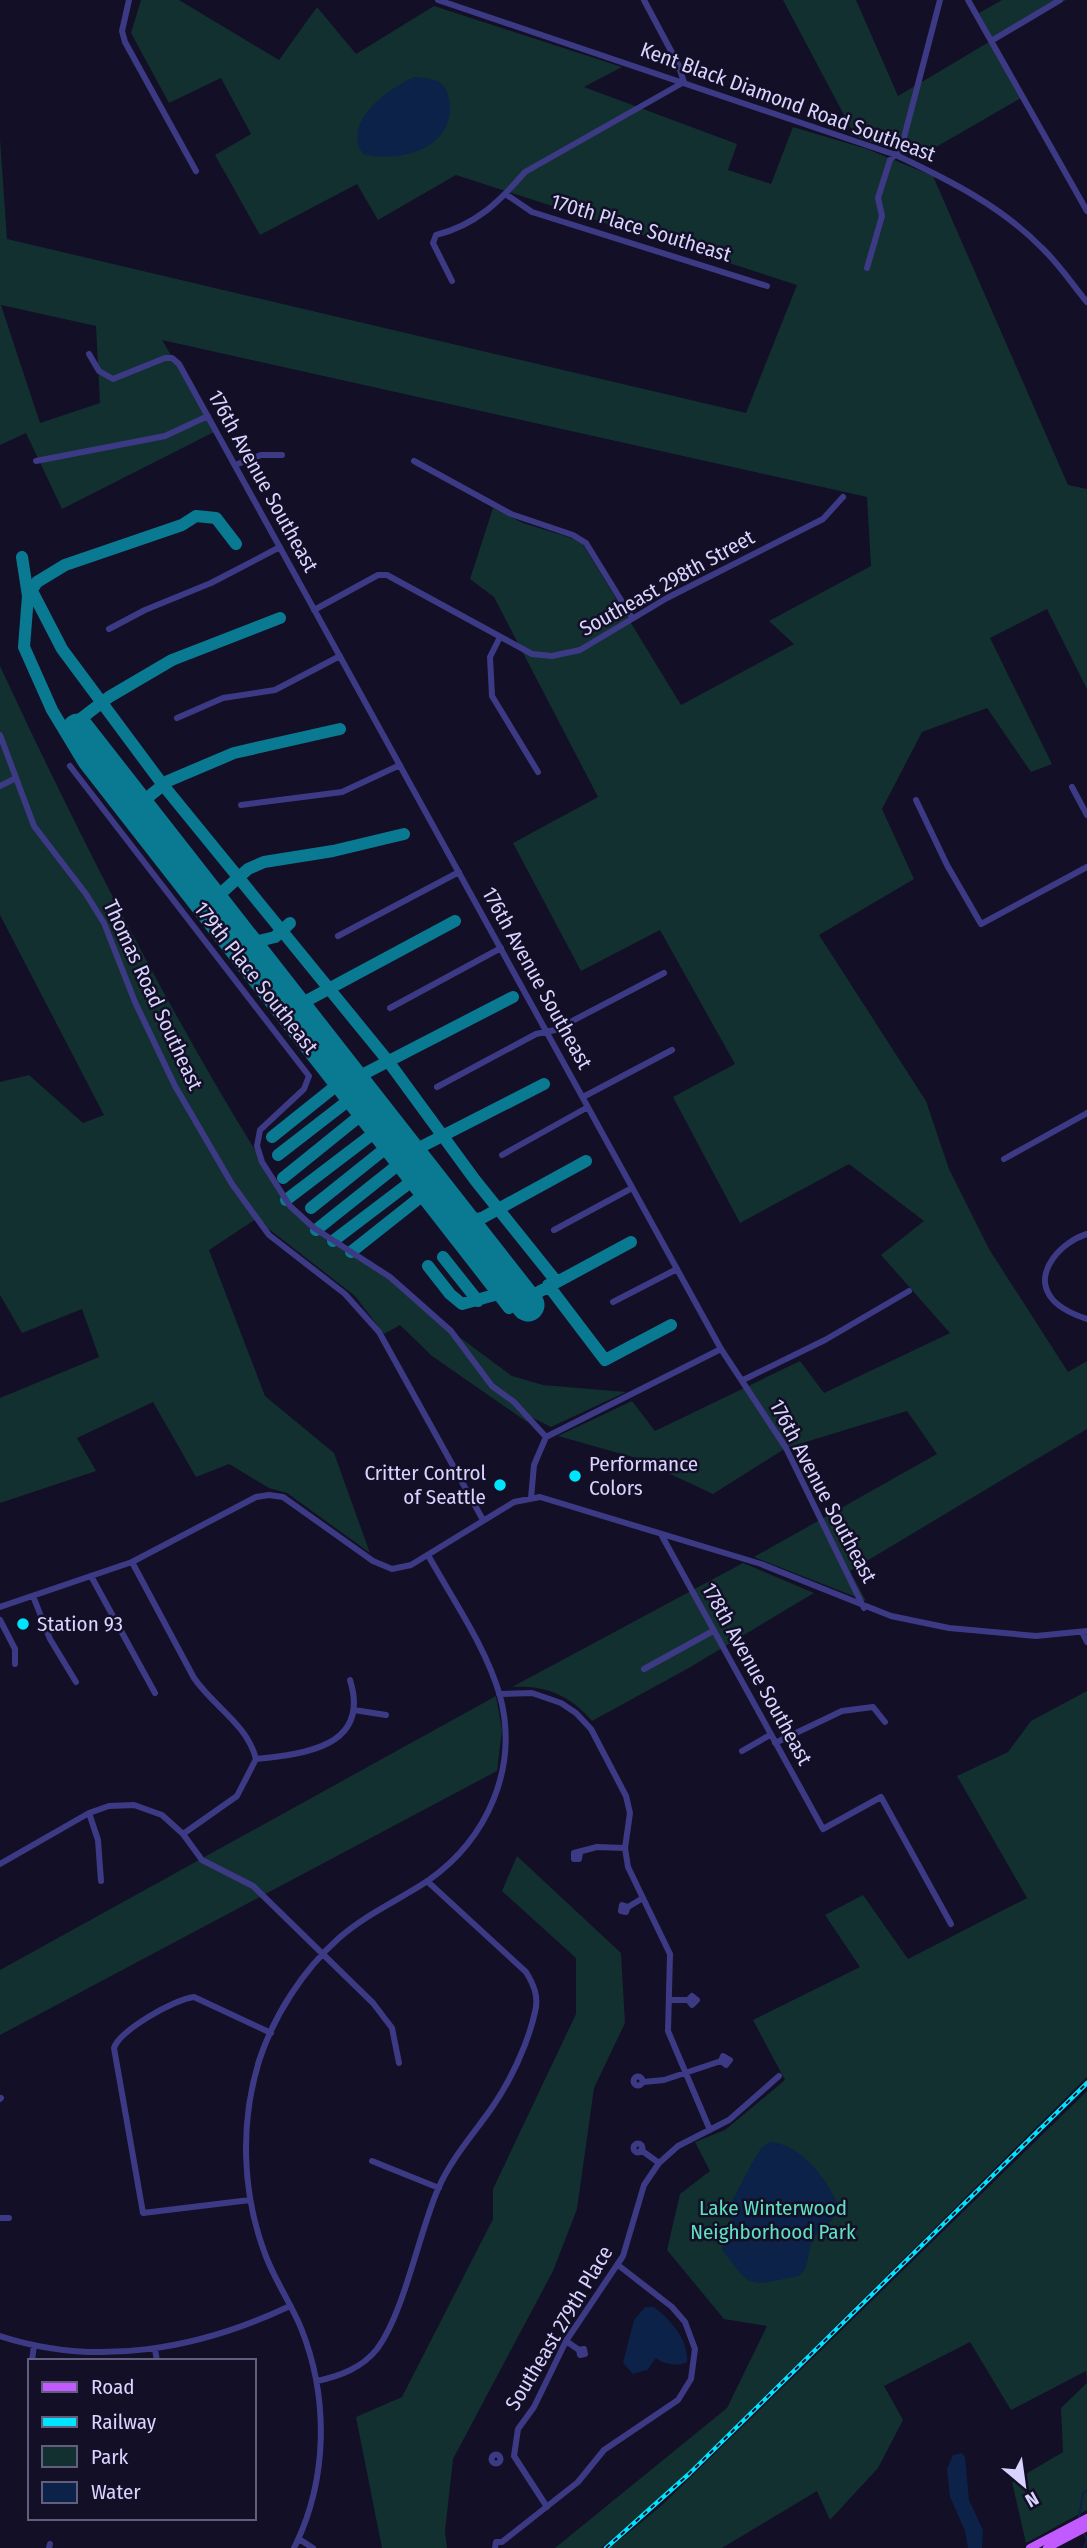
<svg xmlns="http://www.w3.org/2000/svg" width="1087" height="2548" font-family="'Fira Sans Condensed',sans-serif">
<rect width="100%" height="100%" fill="#130f26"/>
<path fill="#12302f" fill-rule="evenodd" d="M141,0H179L279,60L317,7L356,54L434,6L622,67L584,87L737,144L728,170L771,184L793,127L867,149L933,176L1068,485L1087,489V689L1047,609L990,638L1052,764L1031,772L987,708L922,732L882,809L914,879L819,935L926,1101L949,1169L989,1249L1068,1372L1087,1361V1429L850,1571L866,1601L754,1557L937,1454L907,1411L786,1448L713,1494L636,1458L558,1436L632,1401L655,1431L800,1361L824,1393L950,1333L881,1255L924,1221L849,1164L740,1223L673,1097L735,1064L660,930L581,971L513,843L598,797L494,597L470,579L493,508L523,523L578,540L584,546L681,705L794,644L769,621L871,566L867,497L162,340L216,431L62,509L26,433L0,445V139L7,239L746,413L797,285L456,175L378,220L357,184L260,235L215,155L251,134L221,78L169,103L131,33ZM1,305L96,326L100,403L40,423Z
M783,0H856L898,96L989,42L1021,98L924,154L926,161L851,135L852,130Z
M1002,0H1066L994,42L979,13Z
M0,666C84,847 182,1038 290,1206L316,1230L390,1277L451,1331L512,1376L543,1385L626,1392L551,1427L533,1418L527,1422L432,1356L400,1325L384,1334L355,1296L256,1219L209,1250L265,1396L334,1453L370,1553L287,1493L269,1488L229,1464L196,1477L153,1402L77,1438L96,1471L0,1503V1398L99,1357L82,1309L22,1333L0,1295V1082L29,1075L83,1123L104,1115L0,915Z
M743,1563L814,1593L687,1669L592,1721C570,1695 545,1685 512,1687Z
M1087,1691V2077L676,2484L601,2548H555L727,2408L767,2326L724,2319L667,2250L680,2194L710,2171L695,2142L725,2130L785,2080L753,2020L860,1967L825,1915L863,1895L908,1959L1027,1898L957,1776L1008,1752L1031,1721Z
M496,1696L502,1730L497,1771L0,2035V1970Z
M517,1856L621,1953L625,2023L594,2088L577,2209L553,2271L453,2459L445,2531L447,2548H382L356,2417L402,2397L493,2219V2189L576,2014V1958L502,1891Z
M1087,2091V2510L1026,2543L1012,2482L1063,2452L1061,2408L1087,2383L1086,2371L1011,2410L970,2342L884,2386L903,2420L878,2468L830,2520L817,2491L722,2548H610L661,2506Z"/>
<path fill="#0c2248" d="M415,77C422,78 431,78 437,81C445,85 447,91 449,99C458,147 401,164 363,154C341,122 388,88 415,77Z
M771,2142C803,2146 827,2179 839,2207C835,2221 824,2226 815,2236C808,2245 810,2262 803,2272C797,2279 790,2277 783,2279C743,2289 746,2278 722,2250L730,2223L729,2207L752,2163L762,2147Z
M645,2307H654C670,2319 689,2340 687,2362C678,2367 663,2364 656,2358L647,2370L633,2374L623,2363L634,2320Z
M962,2453L965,2457L969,2500L983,2530L982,2548H968L965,2531L950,2497L947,2469L953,2455Z"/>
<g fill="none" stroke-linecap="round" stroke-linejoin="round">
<path stroke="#0c2248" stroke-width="2" d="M1079,2517L1083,2493L1087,2491
M1084,2533L1087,2540L1084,2548"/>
<path stroke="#0a7a92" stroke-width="12" d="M22,557L28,596
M32,591L62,649L163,785L388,1061L475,1180L556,1281
M65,731L109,697L172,660L280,618
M96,753L84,763L509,1308L631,1242
M84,763L52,710L24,647L28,596L37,582L65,565L182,525L196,516L216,518L236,544
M126,815L168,781L234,753L340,729
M201,911L248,869L264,862L333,851L404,834
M246,944L275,937L290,923
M295,1007L455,921
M326,1046L327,1071
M352,1080L513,997
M272,1137L337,1085
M409,1153L544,1084
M278,1155L349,1100
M283,1178L361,1115
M286,1200L374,1133
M432,1207L444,1198
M311,1208L386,1148
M462,1222L482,1218L586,1161
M316,1230L399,1164
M333,1241L412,1181
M351,1252L423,1195
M443,1257L478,1301
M428,1266L450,1294L462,1304L498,1294
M548,1285L605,1360L671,1325"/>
<path stroke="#0a7a92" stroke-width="33" d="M78,730L528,1305"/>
<path stroke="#3d3a85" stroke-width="6" d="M129,0L122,31L125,42L196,171
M438,0L896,155C949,180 1001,206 1042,248C1059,264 1072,284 1087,302
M968,0L1087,211
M991,41L1060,0
M507,195L532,212L767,286
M867,268L882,216L878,198L890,160L901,149L940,0
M452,281L433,243L436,235C476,225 499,202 525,172L684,82L678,64L644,0
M89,354L99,371L113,379L165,358H172L179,364L721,1349L786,1448L864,1608
M36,461L165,436L208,416
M414,461L511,514L573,535L586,543L632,618
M235,465L261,455H282
M314,610L378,575H387L532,654L552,656L580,650L667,598L823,519L843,497
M109,629L145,610L211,583L280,547
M500,637L490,657L492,696L538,772
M177,718L223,698L275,690L340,656
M0,735L34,826L86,894L104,923L135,1002L175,1086L232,1184L269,1235L345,1294L379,1332L483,1520
M70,766L309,1076L304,1089L260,1130L257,1146L262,1162L290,1206L314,1228L390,1277L451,1331L492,1386L514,1402L546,1437
M0,786L16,778
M1072,787L1087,815
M916,800L947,865L981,924L1087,867
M241,805L342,792L400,765
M338,936L459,872
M390,1008L501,948
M437,1087L536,1034L555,1030L664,973
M583,1097L672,1050
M502,1155L588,1107
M1004,1159L1087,1113
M554,1230L632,1188
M1087,1234C1063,1241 1033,1271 1050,1296C1057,1307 1075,1315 1087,1319
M613,1302L677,1269
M743,1380L825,1340L909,1291
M531,1498L534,1465L546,1437L721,1349
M662,1536L823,1829L881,1797L951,1924
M132,1562L194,1678C214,1707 247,1724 256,1759
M91,1576L155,1693
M33,1596L50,1639L76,1682
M0,1607L132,1562L256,1497L269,1495L283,1497L373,1561L392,1569L411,1565L514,1502L540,1497L761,1564L891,1616L949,1628L1036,1636L1087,1631
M0,1620L15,1649V1664
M1082,1632L1087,1642
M644,1669L713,1631
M499,1694L532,1693L561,1703L576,1713L591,1729L626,1796L630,1813L625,1848L628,1867L670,1954L668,2031L710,2130
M354,1710L386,1715
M775,1743L842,1711L873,1707L885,1722
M742,1751L770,1735
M89,1813L98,1840L101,1881
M183,1834L237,1796L256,1759C304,1754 371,1747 350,1680
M580,1853L579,1859H574V1853L597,1847L625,1848
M0,1864L89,1813L109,1806L134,1805L162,1815L183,1834L202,1860L253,1886L373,2003L392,2028L399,2063
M628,1907L626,1912L621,1911L622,1905L628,1907L643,1898
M669,2000H688L692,2005L697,2000L692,1996L688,2000
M633.5 2081a4.5 4.5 0 1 1 9 0a4.5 4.5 0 1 1-9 0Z
M643,2082L664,2080L721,2061L723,2056L730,2060L726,2065L721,2061
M0,2099L1,2098
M633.5 2148a4.5 4.5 0 1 1 9 0a4.5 4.5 0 1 1-9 0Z
M641,2150L659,2163
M372,2161L439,2188
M250,2200L143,2213L114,2048C120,2030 175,1999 194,1997L271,2033
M0,2218H9
M0,2336C98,2368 199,2349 290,2306
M566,2341L579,2350L580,2355L585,2354L584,2349L579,2350
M155,2349L157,2361
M32,2361L34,2345
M317,2381C340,2376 362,2368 377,2349C404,2313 419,2233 438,2189C451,2159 472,2136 491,2109C510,2082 528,2044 535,2012C539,1997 534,1985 526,1972L427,1881
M491.5 2459a4.5 4.5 0 1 1 9 0a4.5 4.5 0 1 1-9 0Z
M514,2456L518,2429L534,2407L566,2341L623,2256L644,2185L659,2163L678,2146L729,2120L779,2076
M514,2456L547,2507
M299,2539L313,2548
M49,2548L50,2544
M294,2548C328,2480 329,2398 301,2328C290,2301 273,2278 264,2251C242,2191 240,2123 259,2061C274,2015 303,1970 339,1938C366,1914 399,1900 429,1880C488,1838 519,1767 500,1696C486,1647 453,1600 428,1555
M495,2548L496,2542H502L578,2482L604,2450L678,2400L691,2379L695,2349L685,2322L672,2307L618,2265"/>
<path stroke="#c25bff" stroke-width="8" d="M1030,2548L1087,2518
M1047,2548L1087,2527"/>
<defs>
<path id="rail" d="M606,2548L689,2474L1087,2083"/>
</defs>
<use href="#rail" stroke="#00e5ff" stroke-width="4.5"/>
<use href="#rail" stroke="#130f26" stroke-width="2" stroke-dasharray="5" stroke-linecap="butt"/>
</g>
<g fill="#00e5ff" stroke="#130f26" stroke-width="2.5">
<circle cx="575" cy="1476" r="7"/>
<circle cx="500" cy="1485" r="7"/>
<circle cx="23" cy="1624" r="7"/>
</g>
<g text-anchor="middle" stroke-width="5" stroke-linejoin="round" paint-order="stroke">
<g font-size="21" fill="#d9d4ff" stroke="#130f26">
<text transform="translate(788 102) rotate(20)" y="7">Kent Black Diamond Road Southeast</text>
<text transform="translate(641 228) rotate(17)" y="7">170th Place Southeast</text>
<text transform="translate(263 481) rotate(61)" y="7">176th Avenue Southeast</text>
<text transform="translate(667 583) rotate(-29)" y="7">Southeast 298th Street</text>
<text transform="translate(256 978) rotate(52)" y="7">179th Place Southeast</text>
<text transform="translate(537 978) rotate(61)" y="7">176th Avenue Southeast</text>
<text transform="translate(153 995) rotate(65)" y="7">Thomas Road Southeast</text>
<text transform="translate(823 1491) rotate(62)" y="7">176th Avenue Southeast</text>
<text transform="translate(757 1674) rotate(61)" y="7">178th Avenue Southeast</text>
<text transform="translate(559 2328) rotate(-59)" y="7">Southeast 279th Place</text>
</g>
<g font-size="21" fill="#d9d4ff" stroke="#130f26" text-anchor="start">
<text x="589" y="1471">Performance<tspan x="589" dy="24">Colors</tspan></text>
<text x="486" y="1480" text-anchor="end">Critter Control<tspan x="486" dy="24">of Seattle</tspan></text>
<text x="37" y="1631">Station 93</text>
</g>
<g font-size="21" fill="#5fe0c0" stroke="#130f26">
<text x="773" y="2215">Lake Winterwood<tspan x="773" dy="24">Neighborhood Park</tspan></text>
</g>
</g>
<rect x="28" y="2359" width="228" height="161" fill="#130f26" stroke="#625e7d" stroke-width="2"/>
<rect x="42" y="2382" width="35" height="10" fill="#c25bff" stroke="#625e7d" stroke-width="2"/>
<text x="91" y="2394" font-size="21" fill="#d9d4ff">Road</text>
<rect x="42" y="2417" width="35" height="10" fill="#00e5ff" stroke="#625e7d" stroke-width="2"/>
<text x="91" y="2429" font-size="21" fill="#d9d4ff">Railway</text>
<rect x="42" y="2446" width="35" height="21" fill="#12302f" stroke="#625e7d" stroke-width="2"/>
<text x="91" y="2464" font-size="21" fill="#d9d4ff">Park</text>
<rect x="42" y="2482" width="35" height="21" fill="#0c2248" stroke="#625e7d" stroke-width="2"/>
<text x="91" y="2499" font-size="21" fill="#d9d4ff">Water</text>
<g transform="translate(1024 2485) rotate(151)" stroke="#130f26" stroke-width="5" paint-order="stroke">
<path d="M0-5L12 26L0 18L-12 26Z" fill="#d9d4ff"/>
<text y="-10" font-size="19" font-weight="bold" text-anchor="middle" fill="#d9d4ff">N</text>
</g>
</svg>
